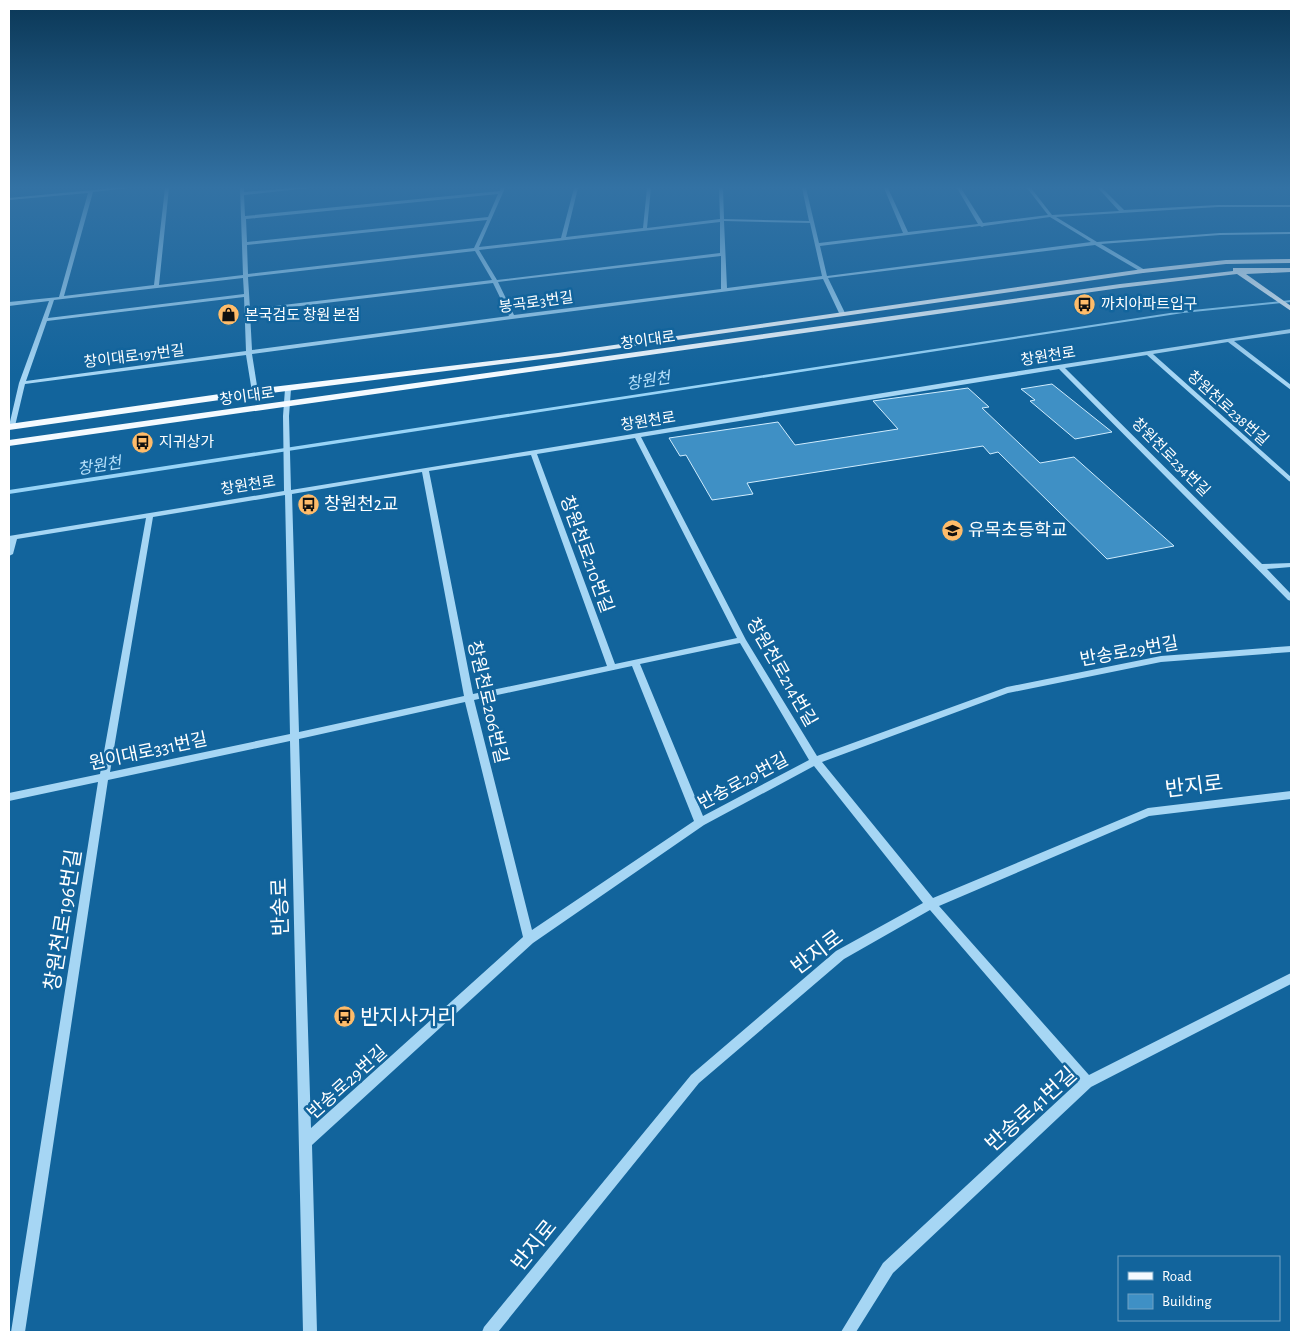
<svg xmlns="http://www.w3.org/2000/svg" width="1300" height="1341" font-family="'Alegreya Sans','Noto Sans KR',sans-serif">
<rect width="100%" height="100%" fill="#12649c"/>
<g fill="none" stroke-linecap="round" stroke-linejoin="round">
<path fill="#98d4f7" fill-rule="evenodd" d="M1291,300V302L1183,313L9,494V490L1183,311Z"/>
</g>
<path fill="#3f90c5" stroke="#cfecfe" d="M1052,384L1112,432L1075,439L1030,401L1035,400L1021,389Z
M968,388L989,407L982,408L1040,463L1074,457L1174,546L1107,559L998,452L990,454L983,446L747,483L753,494L712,500L686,455L680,456L669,438L778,422L795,445L898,429L873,401Z"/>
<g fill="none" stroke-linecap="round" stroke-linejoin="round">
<path fill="#a6d6f4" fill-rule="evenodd" d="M115,188H128L93,192L64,296L154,285L165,188H169L159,285L243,275L240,188H244V192L295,188H308L244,195L245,216L500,191L501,188H505L479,247L561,238L574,188H578L566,237L643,228L647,188H651L647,228L720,219L719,188H723L724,219L809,221L802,188H806L819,243L903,233L884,188H888L908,232L978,224L957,188H961L983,223L1048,215L1027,188H1031L1052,215L1119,211L1098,188H1102L1124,210L1218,205H1291V207H1218L1056,217L1097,242L1220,233L1291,232V234L1220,235L1101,244L1145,270V272L1143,273L1095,245L828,278L845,313L842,315L839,313L823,279L512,319L252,354L258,392L255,394L252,392L246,355L25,384L15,426L12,428L10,427L9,426L19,383L49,301L9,306V302L59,297L88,193L9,200V198ZM498,194L488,217L247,242L246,219ZM1050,217L1091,242L827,276L820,246L980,226L982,227L984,226ZM487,220L474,248L248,274L247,245ZM724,221L810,223L822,276L727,288ZM720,222V253L497,280L479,250ZM475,251L492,280L250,309L248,277ZM721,256V289L514,315L498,282ZM243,278L244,294L48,318L54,300ZM493,283L509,316L252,350L250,312ZM244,297L246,351L26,381L47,321Z
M1291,329V333L1234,341L1291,385V390L1228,342L1153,354L1291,477V482L1289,481L1147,355L1065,368L1262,564L1291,563V567L1267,569L1291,594V601L1288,600L1059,369L641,437L746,640L817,756L1007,687L1161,656L1291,646V652L1161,662L1008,693L822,762L933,898L1148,808L1291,791V799L1149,816L939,906L1089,1075L1291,973V984L1091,1087L893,1273L856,1332H841L883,1263L1078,1082L930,910L844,959L699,1083L498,1332H482L484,1327L691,1075L836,951L923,903L814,766L704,825L533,943L312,1145L317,1332H303L290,741L108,780L25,1332H11L98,782L9,801V793L100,774L146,518L17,539L13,554L9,556V536L284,491L283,416L285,389L288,387L291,389L289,416L291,490L987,376ZM635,438L737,638L615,664L537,454ZM531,455L607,666L473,694L429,471ZM422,472L464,696L299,732L292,494ZM285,495L290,734L110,772L153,517ZM740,643L809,760L703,816L640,664ZM632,666L694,821L532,930L474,700ZM465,702L523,937L311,1128L299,739Z"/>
<path fill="#f4faff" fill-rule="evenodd" d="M1291,259V263L1226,264L1143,273L558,357L255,395L9,430V424L255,389L558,353L1143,269L1226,260Z
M1233,268H1291V272L1246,274L1291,306V311L1237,274L1120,288L9,446V440L1120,284L1233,271Z"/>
</g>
<linearGradient id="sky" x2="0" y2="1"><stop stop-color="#0a3756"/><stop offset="0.5" stop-color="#3372a4"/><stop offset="1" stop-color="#3372a4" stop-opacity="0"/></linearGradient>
<rect width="1300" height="375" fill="url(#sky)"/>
<defs>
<symbol id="bus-disc" viewBox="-11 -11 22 22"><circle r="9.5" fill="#ffbc6a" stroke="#12649c"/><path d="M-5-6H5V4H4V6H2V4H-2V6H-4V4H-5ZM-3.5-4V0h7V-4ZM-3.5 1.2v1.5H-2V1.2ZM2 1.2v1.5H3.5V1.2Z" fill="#111"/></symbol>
<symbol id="shop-disc" viewBox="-11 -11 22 22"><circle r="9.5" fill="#ffbc6a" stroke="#12649c"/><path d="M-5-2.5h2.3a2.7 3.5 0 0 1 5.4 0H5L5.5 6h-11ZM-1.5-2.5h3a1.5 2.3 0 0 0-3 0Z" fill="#111"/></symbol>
<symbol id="school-disc" viewBox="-11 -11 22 22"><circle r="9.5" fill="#ffbc6a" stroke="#12649c"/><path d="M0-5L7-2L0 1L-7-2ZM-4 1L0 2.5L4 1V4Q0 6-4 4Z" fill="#111"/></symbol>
</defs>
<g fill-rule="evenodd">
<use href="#bus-disc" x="1072" y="292" width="25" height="25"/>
<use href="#shop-disc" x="216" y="302" width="25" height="25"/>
<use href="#bus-disc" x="130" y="430" width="25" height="25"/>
<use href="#bus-disc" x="296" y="492" width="25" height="25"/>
<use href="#school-disc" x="940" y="518" width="25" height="25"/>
<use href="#bus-disc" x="332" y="1004" width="25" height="25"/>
</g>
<g text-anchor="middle" stroke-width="5" stroke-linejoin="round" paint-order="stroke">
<g font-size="15" fill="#fff" stroke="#12649c">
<text transform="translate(536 302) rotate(-8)" y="5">봉곡로3번길</text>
<text transform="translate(648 340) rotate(-8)" y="5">창이대로</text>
<text transform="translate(134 356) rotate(-7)" y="5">창이대로197번길</text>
<text transform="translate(1048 356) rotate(-9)" y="5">창원천로</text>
<text transform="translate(247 396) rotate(-8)" y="5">창이대로</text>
<text transform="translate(1228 408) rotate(42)" y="5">창원천로238번길</text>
<text transform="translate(648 421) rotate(-9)" y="5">창원천로</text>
<text transform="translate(1171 457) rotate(45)" y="5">창원천로234번길</text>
<text transform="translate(248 485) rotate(-9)" y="5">창원천로</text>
</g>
<g font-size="15" fill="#fff" stroke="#12649c" text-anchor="start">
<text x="1101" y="309">까치아파트입구</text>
<text x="245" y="320">본국검도 창원 본점</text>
<text x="159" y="447">지귀상가</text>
</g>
<g font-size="16" font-style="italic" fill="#b7e1fb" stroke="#12649c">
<text transform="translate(648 380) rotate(-9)" y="6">창원천</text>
<text transform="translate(99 465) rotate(-9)" y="6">창원천</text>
</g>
<g font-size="18" fill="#fff" stroke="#12649c" text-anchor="start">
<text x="324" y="510">창원천2교</text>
<text x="968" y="536">유목초등학교</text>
</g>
<g font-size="18" fill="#fff" stroke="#12649c">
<text transform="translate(587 554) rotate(70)" y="6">창원천로210번길</text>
<text transform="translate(1129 651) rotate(-10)" y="6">반송로29번길</text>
<text transform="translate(782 672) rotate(60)" y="6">창원천로214번길</text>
<text transform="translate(488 702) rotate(77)" y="6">창원천로206번길</text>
<text transform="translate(148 751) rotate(-12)" y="6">원이대로331번길</text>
<text transform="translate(743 781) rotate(-28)" y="6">반송로29번길</text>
<text transform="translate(347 1082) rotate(-42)" y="6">반송로29번길</text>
</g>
<g font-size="21" fill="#fff" stroke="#12649c">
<text transform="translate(1194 786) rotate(-7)" y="7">반지로</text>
<text transform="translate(280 907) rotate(-92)" y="7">반송로</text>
<text transform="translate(63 920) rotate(-81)" y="7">창원천로196번길</text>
<text transform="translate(817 952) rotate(-37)" y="7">반지로</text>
<text transform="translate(1031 1109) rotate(-42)" y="7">반송로41번길</text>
<text transform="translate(534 1245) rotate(-51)" y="7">반지로</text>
</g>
<g font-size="21" fill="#fff" stroke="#12649c" text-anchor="start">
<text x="360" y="1024">반지사거리</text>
</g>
</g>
<rect width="1300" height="1341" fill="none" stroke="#ffffff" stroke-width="20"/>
<rect x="1118" y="1256" width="162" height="65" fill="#12649c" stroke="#71a2c4"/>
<rect x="1128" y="1272" width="25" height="8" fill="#f4faff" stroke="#71a2c4"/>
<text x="1162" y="1281" font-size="15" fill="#ffffff">Road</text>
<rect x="1128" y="1294" width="25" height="15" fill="#3f90c5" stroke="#71a2c4"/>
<text x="1162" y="1306" font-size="15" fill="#ffffff">Building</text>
</svg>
